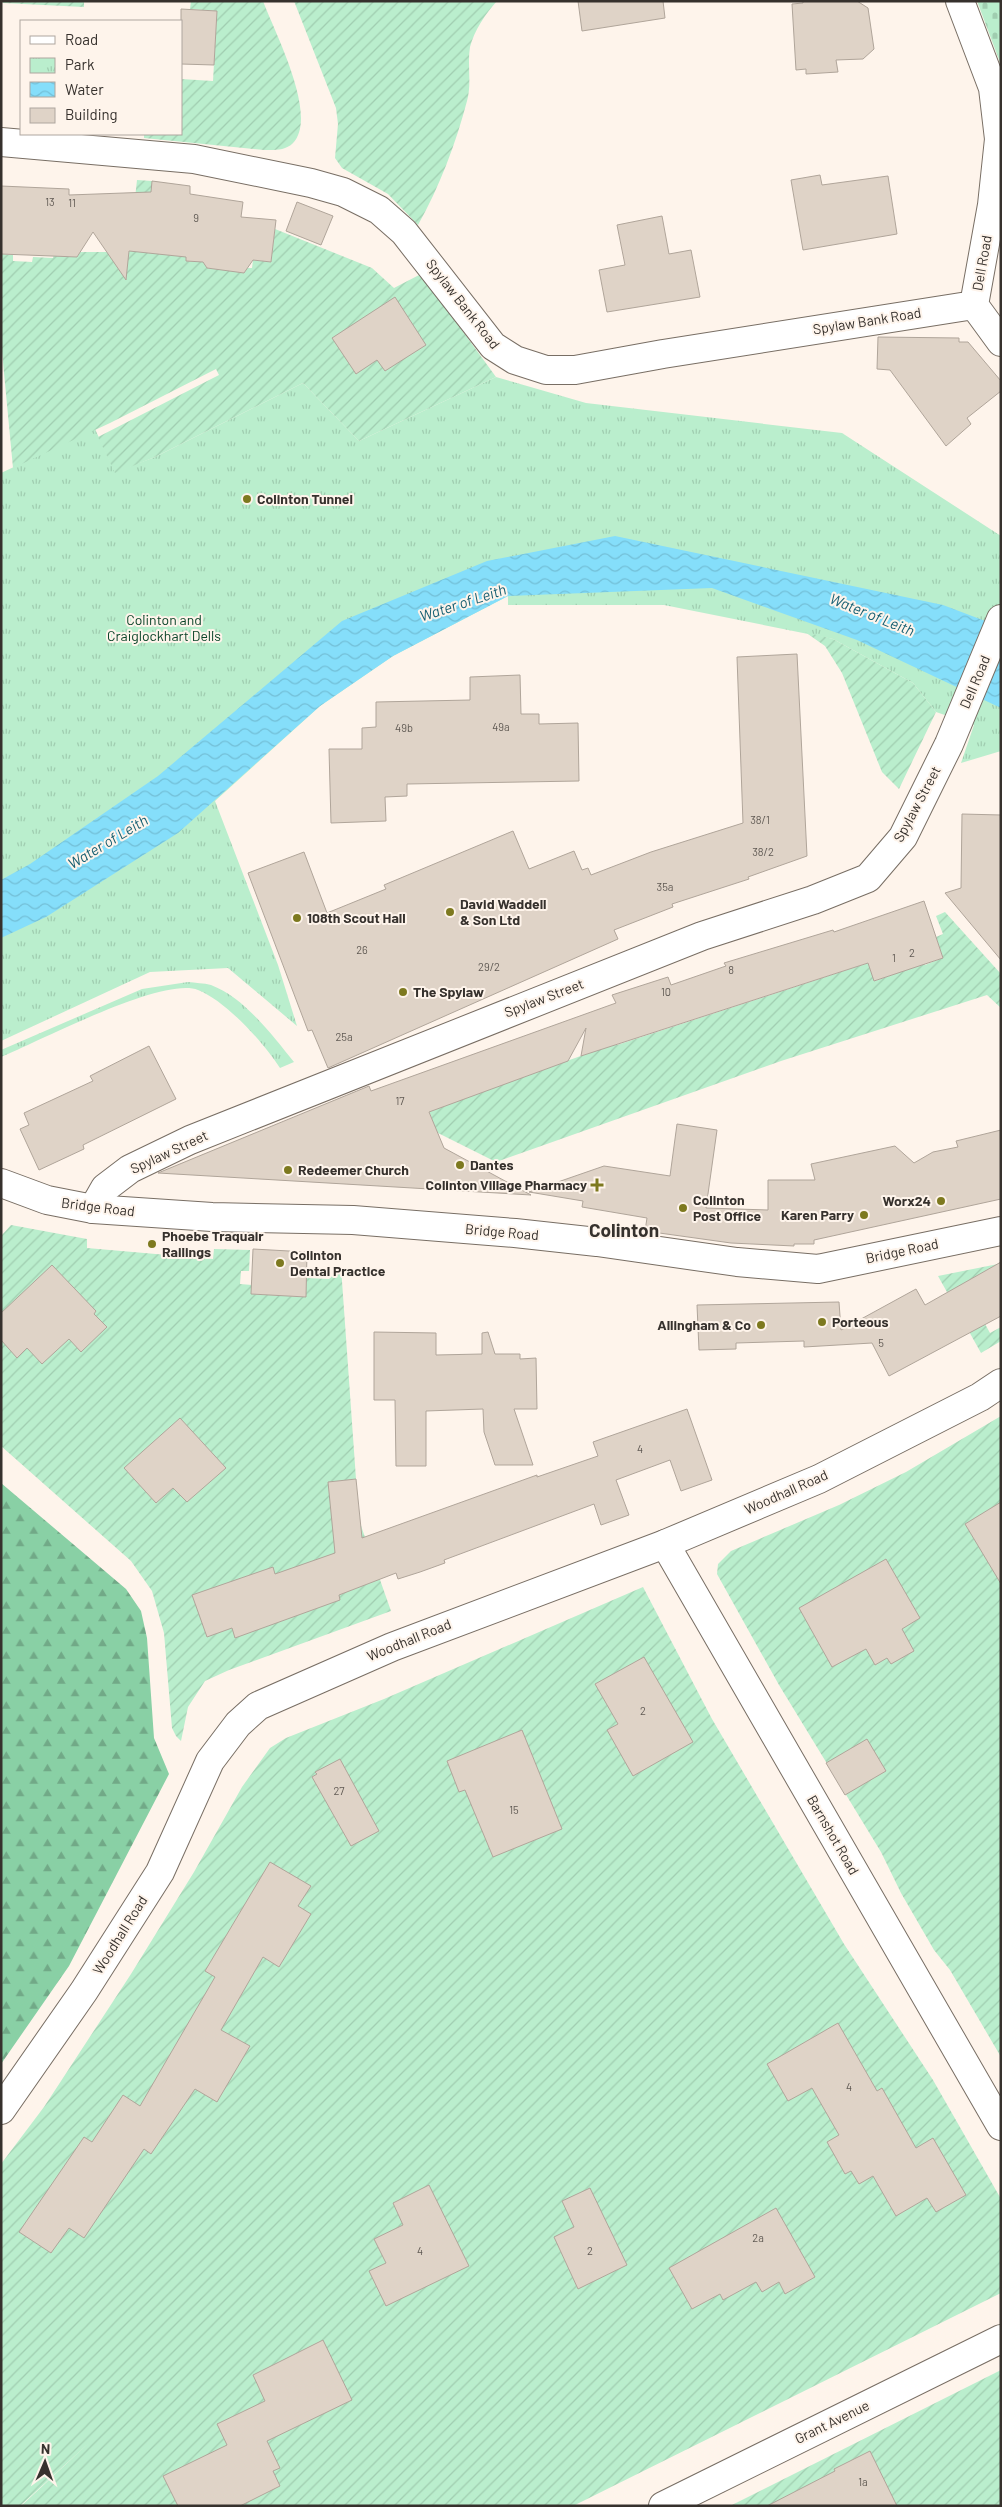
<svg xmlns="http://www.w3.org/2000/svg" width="1002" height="2507" font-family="Barlow,sans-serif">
<defs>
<pattern id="forest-firs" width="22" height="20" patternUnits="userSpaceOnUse" patternTransform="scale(1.25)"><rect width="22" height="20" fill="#89d0a5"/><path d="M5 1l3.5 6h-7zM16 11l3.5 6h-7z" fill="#71a987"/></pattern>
<pattern id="cemetery-stones" width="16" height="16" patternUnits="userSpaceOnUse" patternTransform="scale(1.25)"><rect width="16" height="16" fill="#baeecd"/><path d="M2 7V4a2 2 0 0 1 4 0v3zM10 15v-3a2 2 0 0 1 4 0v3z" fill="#a0cdb0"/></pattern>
<pattern id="park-tufts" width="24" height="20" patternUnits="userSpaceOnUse" patternTransform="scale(1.25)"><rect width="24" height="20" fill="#baeecd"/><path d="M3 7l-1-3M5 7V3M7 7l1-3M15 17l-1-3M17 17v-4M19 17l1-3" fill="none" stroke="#a0cdb0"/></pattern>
<pattern id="garden-furrows" width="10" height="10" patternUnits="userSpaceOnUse" patternTransform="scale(1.25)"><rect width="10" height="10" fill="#baeecd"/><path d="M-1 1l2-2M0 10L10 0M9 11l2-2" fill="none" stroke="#a0cdb0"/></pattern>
<pattern id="water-waves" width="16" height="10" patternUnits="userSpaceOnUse" patternTransform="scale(1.25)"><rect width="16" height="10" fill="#85defa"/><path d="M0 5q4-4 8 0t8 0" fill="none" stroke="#73bfd7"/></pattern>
</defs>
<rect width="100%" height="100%" fill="#fef4eb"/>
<path fill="url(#forest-firs)" d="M1,1483L126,1589L141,1611L147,1638L154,1738L169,1774L69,1966L1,2064Z"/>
<path fill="url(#cemetery-stones)" d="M977,1H1001V65Z"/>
<path fill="url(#park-tufts)" d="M496,377L586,403L842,433L1001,536V751L961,763L974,725L936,712L913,683L833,639L664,605H508V596L393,656L320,706L215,801L278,965L297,1026L228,968L150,972L1,1041V473L95,429L115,472L155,457L303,383L359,441Z
M188,982C195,983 204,983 211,985C245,998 272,1035 294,1062L280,1068C263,1042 226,1001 198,990C163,976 40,1041 1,1057V1050L142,989Z"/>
<path fill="url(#garden-furrows)" d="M3,1H84V7L3,3Z
M191,1H263C274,31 319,116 293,143C285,151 274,150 264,150L144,138V134H181V79L213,81L217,11L190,9Z
M294,1H497C486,13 474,31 470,47C467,65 472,83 467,101C456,143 439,188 418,225L388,194L342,168L335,158L338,124L336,108Z
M137,180L152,181L165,249L169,255L177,256L181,251L187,250L186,261L204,262L207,268L214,269L217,265L244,273L247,268H252L253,260L271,262L275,229L372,268L394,288L421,274L496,377L359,441L303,383L155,457L115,473L98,437L219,375L216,369L110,423L13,468L1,341V254L13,255V261L32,262L33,257L53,258L54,252L65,253L69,257H77L80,252H108L112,259L129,253Z
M805,632L833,639L913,683L936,712L899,789L882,772L842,673L825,646Z
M945,912L1001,974V1008L987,995L781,1061L496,1162L420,1124L432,1119L429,1111L611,1045H617L868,963L875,981L892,975L888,960L920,950L925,965L942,958L936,937L943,934L936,916Z
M11,1225L87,1239V1248L213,1259L214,1249L250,1250L249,1271H241L240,1284L252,1285V1294L305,1297L306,1278L329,1279L341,1267L356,1479L329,1482L333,1526L360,1523L391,1611L229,1670L205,1681L188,1707L181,1741L176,1736L172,1728L164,1633L152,1591L131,1561L1,1446V1236Z
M998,1264L963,1284L990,1333L1001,1327V1341L981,1353L938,1276Z
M1001,1416L1000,1470L1001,2057L950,1970L934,1950L901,1893L881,1852L779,1685L717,1574L718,1564L731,1551L839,1505L906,1472Z
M643,1587L712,1719L844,1944L933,2080L1001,2199V2293L573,2506H21L92,2440L20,2506H1V2164L44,2107L131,1974L194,1872L242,1787L270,1748L286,1738L384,1699Z
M1001,2370V2506H730Z"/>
<path fill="url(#water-waves)" d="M615,536L943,605L1001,627V708L857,640L712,588L508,596L393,656L320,706L178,833L46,917L1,938V880L30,864L158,776L342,621L487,561Z"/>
<path fill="#dfd3c7" stroke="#b0a59a" d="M578,1H663L665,18L582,31Z
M803,1H857L868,8L874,49L863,59L836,60L838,72L806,74V69L796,70L792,4L803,3Z
M181,9L217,11L214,65L181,64Z
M820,175L822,185L888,176L897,234L803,250L791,180Z
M152,181L190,186V194L243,202L241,217L276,220L271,262L253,260L244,273L207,268L203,262L186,261V257L129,251L126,280L93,232L77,257L1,254V186L69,189V195L151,192Z
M297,202L333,216L321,245L286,231Z
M662,216L669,254L691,250L700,297L607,312L599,270L625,265L617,225Z
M395,297L426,345L385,371L377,360L356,374L332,338Z
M878,337L959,338V342H968L1001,381V391L967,418L971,424L946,446L890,370L877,369Z
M797,654L807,856L748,877L749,879L672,904L673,907L614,930L618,939L328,1068L312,1030L308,1031L248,873L304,852L327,913L386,889L384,885L513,831L529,869L574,851L582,870L588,868L591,875L651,852L743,823L737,657Z
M520,675L521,714H539V724L578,723L579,781L407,784V796L385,797L386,821L331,823L329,749H362V728L376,727V702L470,700V677Z
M962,814L1001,815V960L945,893L961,888Z
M924,901L943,958L874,981L868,963L581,1056L586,1028L568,1061L429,1112L444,1148L531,1195L158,1173L369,1086L371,1091L616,1003L612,995L668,977L671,985L726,966L724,963L833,930L834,932Z
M149,1046L176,1099L83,1145L84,1149L39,1170L20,1129L29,1125L24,1113L93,1081L90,1076Z
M677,1124L717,1130L706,1208L768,1210V1180H815L811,1164L895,1146L914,1163L933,1152L958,1147L956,1141L1001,1130V1199L814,1240V1244H794V1246L731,1243L645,1231L647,1218L582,1207L583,1201L529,1192L604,1166L670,1176Z
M253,1249L307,1252L306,1297L251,1294Z
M1001,1262V1316L889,1376L872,1343L804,1347V1341L736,1343V1349L699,1350L697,1305L839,1302L841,1330L916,1289L925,1305Z
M52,1265L96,1311L94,1314L107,1327L81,1352L69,1339L42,1364L27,1348L17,1358L1,1340V1313Z
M374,1332L436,1333V1355L482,1354V1333L488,1332L495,1354H520V1359L536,1358L537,1409H514L533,1465H495L484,1432L483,1409L426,1411V1466H396L395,1400H374Z
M687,1409L712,1480L681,1491L670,1460L616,1480L629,1515L601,1525L594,1504L444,1560L445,1563L420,1572L398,1579L396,1573L339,1595L340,1600L235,1638L232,1628L207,1637L192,1595L273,1567L275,1574L335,1553L328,1482L356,1479L362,1538L537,1475V1477L598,1456L593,1442Z
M180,1418L226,1468L187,1502L173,1488L156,1503L124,1468Z
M1001,1502V1584L965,1524Z
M886,1559L920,1618L902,1629L914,1651L891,1664L887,1658L875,1665L866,1649L832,1667L799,1608Z
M644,1657L693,1742L633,1776L607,1730L618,1724L595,1684Z
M522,1730L562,1829L493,1857L465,1790L459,1792L447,1761Z
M867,1739L886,1771L845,1795L826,1763Z
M340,1759L379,1831L351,1846L312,1777L317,1774L315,1772Z
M270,1862L311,1886L298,1906L311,1914L279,1967L263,1957L221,2030L250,2046L217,2102L195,2089L151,2154L144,2149L84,2238L69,2228L51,2253L19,2232L84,2137L92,2142L123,2095L140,2106L215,1977L205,1971Z
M838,2023L877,2091L882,2088L916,2148L933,2138L966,2195L936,2212L927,2198L896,2216L873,2176L859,2184L851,2171L845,2174L827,2142L839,2135L812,2088L788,2101L767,2064Z
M429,2185L469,2266L386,2306L369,2271L386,2263L374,2239L403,2225L393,2203Z
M590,2188L627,2265L578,2289L554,2237L574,2227L562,2201Z
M776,2208L815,2277L785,2294L779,2282L762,2292L756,2282L723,2300L720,2294L692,2309L669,2268Z
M323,2340L352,2400L267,2441L280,2468L273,2471L280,2486L240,2506H178L163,2476L227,2445L217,2424L265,2401L253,2375Z
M870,2451L897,2506H767L835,2471L834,2469Z"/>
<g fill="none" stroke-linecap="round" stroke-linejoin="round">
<defs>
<path id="street" d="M960,1L993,88L999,139L992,205L974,305L1001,342
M1,142L194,159L311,183L343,192L379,210L404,232L493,346L515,360L546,370H575L663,354L974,305
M93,1209L105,1188L130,1169L190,1140L702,936L813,900L868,878L903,837L949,744L1001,619
M665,1544L1001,2126
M663,2506L1001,2339"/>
<path id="secondary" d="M1,1183L47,1200L93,1209L212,1217L353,1220L515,1233L597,1242L737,1262L818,1269L1001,1231
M1,2110L84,1991L160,1872L210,1761L238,1724L258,1706L392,1647L665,1544L819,1479L980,1397L1001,1383"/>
</defs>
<use href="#street" stroke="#786e64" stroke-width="30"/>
<use href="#secondary" stroke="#786e64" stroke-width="30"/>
<use href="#street" stroke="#fff" stroke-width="28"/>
<use href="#secondary" stroke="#fff" stroke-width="28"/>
</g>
<g fill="#7d791f" stroke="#fef4eb" stroke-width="2">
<circle cx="247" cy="499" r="5"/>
<circle cx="450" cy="912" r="5"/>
<circle cx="297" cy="918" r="5"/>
<circle cx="403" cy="992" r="5"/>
<circle cx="460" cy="1165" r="5"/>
<circle cx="288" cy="1170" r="5"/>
<path d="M594.5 1177.5h5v5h5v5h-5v5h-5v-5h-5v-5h5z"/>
<circle cx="941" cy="1201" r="5"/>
<circle cx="683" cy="1208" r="5"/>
<circle cx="864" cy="1215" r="5"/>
<circle cx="152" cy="1244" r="5"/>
<circle cx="280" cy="1263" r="5"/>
<circle cx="822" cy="1322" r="5"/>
<circle cx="761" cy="1325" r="5"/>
</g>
<g text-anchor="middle" stroke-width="4" stroke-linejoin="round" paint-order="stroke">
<g font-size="11" fill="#605a54">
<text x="50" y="206">13</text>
<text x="72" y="207">11</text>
<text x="196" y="222">9</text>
<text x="501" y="731">49a</text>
<text x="404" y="732">49b</text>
<text x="760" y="824">38/1</text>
<text x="763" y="856">38/2</text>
<text x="665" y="891">35a</text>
<text x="362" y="954">26</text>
<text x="912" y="957">2</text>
<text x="894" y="962">1</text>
<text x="489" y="971">29/2</text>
<text x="731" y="974">8</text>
<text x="666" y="996">10</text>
<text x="344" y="1041">25a</text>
<text x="400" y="1105">17</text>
<text x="881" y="1347">5</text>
<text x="640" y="1453">4</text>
<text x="643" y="1715">2</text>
<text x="339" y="1795">27</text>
<text x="514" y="1814">15</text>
<text x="849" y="2091">4</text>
<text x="758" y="2242">2a</text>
<text x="420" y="2255">4</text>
<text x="590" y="2255">2</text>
<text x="863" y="2486">1a</text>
</g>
<g font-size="14" fill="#36312d" stroke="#fef4eb">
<text transform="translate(982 263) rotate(-80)" y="5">Dell Road</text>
<text transform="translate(463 304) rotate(52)" y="5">Spylaw Bank Road</text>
<text transform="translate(867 321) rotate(-9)" y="5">Spylaw Bank Road</text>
<text transform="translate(975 682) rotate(-67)" y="5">Dell Road</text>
<text transform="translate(917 804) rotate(-62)" y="5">Spylaw Street</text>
<text transform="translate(544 998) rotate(-21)" y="5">Spylaw Street</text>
<text transform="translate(169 1152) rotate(-25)" y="5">Spylaw Street</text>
<text transform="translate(98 1207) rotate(7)" y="5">Bridge Road</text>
<text transform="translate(502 1232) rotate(5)" y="5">Bridge Road</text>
<text transform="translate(902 1251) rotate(-12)" y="5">Bridge Road</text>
<text transform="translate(786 1492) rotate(-24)" y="5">Woodhall Road</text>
<text transform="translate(409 1640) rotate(-22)" y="5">Woodhall Road</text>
<text transform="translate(833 1835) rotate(60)" y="5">Barnshot Road</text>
<text transform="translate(120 1935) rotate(-58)" y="5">Woodhall Road</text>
<text transform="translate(832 2422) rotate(-26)" y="5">Grant Avenue</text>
</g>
<g font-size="14" font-weight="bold" fill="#36312d" stroke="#fef4eb" text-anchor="start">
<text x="257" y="504">Colinton Tunnel</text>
<text x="460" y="909">David Waddell<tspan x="460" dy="16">&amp; Son Ltd</tspan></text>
<text x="307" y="923">108th Scout Hall</text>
<text x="413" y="997">The Spylaw</text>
<text x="470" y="1170">Dantes</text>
<text x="298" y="1175">Redeemer Church</text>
<text x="587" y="1190" text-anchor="end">Colinton Village Pharmacy</text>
<text x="693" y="1205">Colinton<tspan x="693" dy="16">Post Office</tspan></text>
<text x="931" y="1206" text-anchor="end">Worx24</text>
<text x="854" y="1220" text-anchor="end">Karen Parry</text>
<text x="162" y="1241">Phoebe Traquair<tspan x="162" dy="16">Railings</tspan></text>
<text x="290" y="1260">Colinton<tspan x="290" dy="16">Dental Practice</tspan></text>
<text x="832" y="1327">Porteous</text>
<text x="751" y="1330" text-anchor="end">Allingham &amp; Co</text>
</g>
<g font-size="14" fill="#094327" stroke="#fef4eb">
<text x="164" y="625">Colinton and<tspan x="164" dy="16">Craiglockhart Dells</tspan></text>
</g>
<g font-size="15" font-style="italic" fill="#165f72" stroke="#fef4eb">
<text transform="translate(463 603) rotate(-18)" y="5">Water of Leith</text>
<text transform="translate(872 615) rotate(22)" y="5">Water of Leith</text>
<text transform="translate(108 842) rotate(-31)" y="5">Water of Leith</text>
</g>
<g font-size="19" font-weight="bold" fill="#36312d" stroke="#fef4eb">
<text x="624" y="1237">Colinton</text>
</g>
</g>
<rect width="1002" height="2507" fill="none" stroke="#36312d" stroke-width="5"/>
<rect x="20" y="20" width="162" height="115" fill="#fef4eb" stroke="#aea69f"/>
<rect x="30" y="36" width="25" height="8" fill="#ffffff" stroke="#aea69f"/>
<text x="65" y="45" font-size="15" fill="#36312d">Road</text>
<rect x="30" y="58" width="25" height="15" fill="url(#park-tufts)" stroke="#aea69f"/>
<text x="65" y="70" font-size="15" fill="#36312d">Park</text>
<rect x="30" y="82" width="25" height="15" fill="url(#water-waves)" stroke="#aea69f"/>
<text x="65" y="95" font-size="15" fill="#36312d">Water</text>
<rect x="30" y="108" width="25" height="15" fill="#dfd3c7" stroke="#aea69f"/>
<text x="65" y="120" font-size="15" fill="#36312d">Building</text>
<g transform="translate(45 2462) rotate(2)" stroke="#fef4eb" stroke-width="4" paint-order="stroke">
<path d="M0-4L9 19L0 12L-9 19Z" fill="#36312d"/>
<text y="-8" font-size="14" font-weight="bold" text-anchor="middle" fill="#36312d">N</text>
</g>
</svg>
